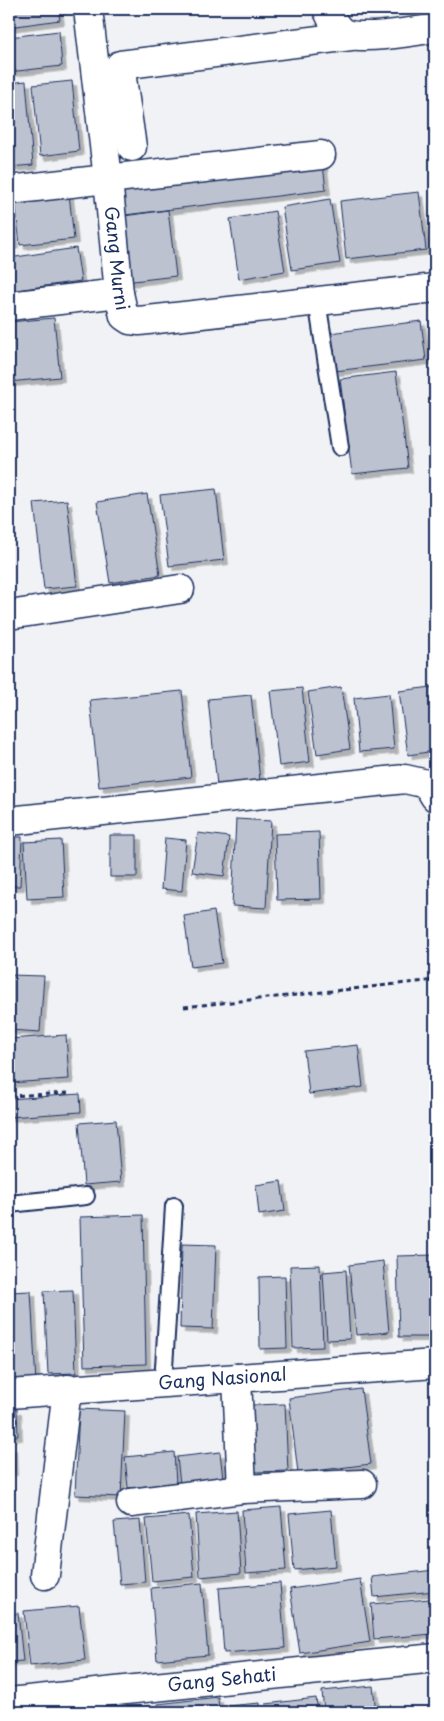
<svg xmlns="http://www.w3.org/2000/svg" width="444" height="1721" font-family="'Playpen Sans',sans-serif">
<defs>
<filter id="shadow"><feDropShadow dx="4.5" dy="4.5" stdDeviation="0" flood-color="#0004"/></filter>
</defs>
<rect width="100%" height="100%" fill="#f1f2f5"/>
<filter id="ink" filterUnits="userSpaceOnUse"><feTurbulence type="fractalNoise" baseFrequency=".02" numOctaves="2"/><feDisplacementMap in="SourceGraphic" scale="10" xChannelSelector="R" yChannelSelector="G"/><feConvolveMatrix kernelMatrix="1 2 1 2 8 2 1 2 1" color-interpolation-filters="sRGB"/></filter>
<g filter="url(#ink)">
<path fill="#bcc2d0" stroke="#1b2f5e" filter="url(#shadow)" d="M9,9H58L60,20L9,27Z
M59,31L62,66L9,72V37Z
M26,81L33,165L9,167V83Z
M72,81L79,151L40,156L33,85Z
M322,157L326,190L117,216L113,183Z
M419,192L426,250L346,259L340,201Z
M69,194L74,239L20,245L15,200Z
M330,199L340,263L292,270L282,207Z
M9,208L14,244L9,245Z
M168,210L176,276L125,282L116,217Z
M275,211L285,271L239,279L230,219Z
M76,248L81,281L9,291V258Z
M54,318L60,377L9,382V322Z
M421,321L426,360L335,371L330,333Z
M396,372L408,468L352,474L340,379Z
M216,489L224,560L169,566L160,495Z
M147,494L160,575L110,583L97,502Z
M67,500L77,586L44,589L34,503Z
M341,687L350,749L317,754L308,692Z
M432,687L435,712V751L408,755L399,691Z
M302,688L310,762L279,766L270,691Z
M182,691L191,777L99,787L90,700Z
M389,694L394,749L359,752L354,698Z
M251,695L260,781L217,785L208,699Z
M236,819L271,821L266,908L232,906Z
M319,832L321,899L277,900L275,834Z
M198,833L229,837L224,876L192,872Z
M110,835H137V877H110Z
M9,837H22L20,886H9Z
M165,838L186,840L182,891L161,889Z
M61,840L64,897L27,899L24,842Z
M214,911L222,963L191,967L184,916Z
M9,975L44,976L40,1032L9,1030Z
M66,1035L69,1079L9,1083V1039Z
M358,1045L363,1087L309,1094L304,1051Z
M80,1094L81,1112L9,1117V1099Z
M116,1120L121,1182L84,1185L79,1123Z
M281,1181L285,1211L259,1215L256,1185Z
M143,1215L146,1364L84,1366L80,1217Z
M182,1244L216,1245L213,1329L180,1328Z
M435,1255V1337H399L397,1256Z
M383,1261L389,1332L356,1335L349,1265Z
M320,1265L323,1347L293,1348L290,1266Z
M346,1270L350,1339L327,1340L323,1272Z
M285,1276L287,1348L260,1349L259,1277Z
M73,1290L76,1373L48,1374L44,1291Z
M31,1291L36,1384L9,1386V1292Z
M361,1389L371,1464L298,1473L289,1398Z
M285,1404L288,1471L254,1472L251,1405Z
M9,1409H17L18,1436H9Z
M79,1409L125,1411L121,1497L75,1495Z
M9,1446H12L13,1471H9Z
M174,1452L176,1483L128,1488L125,1457Z
M220,1452L223,1479L180,1484L177,1457Z
M281,1507L286,1570L246,1573L242,1510Z
M331,1510L336,1566L294,1570L289,1514Z
M237,1511L241,1573L200,1577L196,1514Z
M189,1515L194,1577L152,1581L146,1519Z
M140,1520L145,1582L120,1584L114,1522Z
M435,1570V1591L374,1597L372,1577Z
M360,1579L370,1642L300,1653L290,1589Z
M202,1583L208,1655L157,1660L151,1588Z
M280,1583L285,1648L224,1653L219,1588Z
M430,1599L433,1634L374,1639L371,1604Z
M79,1606L85,1660L30,1666L24,1611Z
M18,1613L23,1661L9,1662V1614Z
M373,1686L376,1712H324L322,1691Z
M218,1697L219,1712H159L158,1704Z
M316,1698L318,1712H267L266,1704Z
M260,1703V1712H227L226,1706Z
M153,1706V1712H109V1708Z"/>
<g fill="none" stroke-linecap="round" stroke-linejoin="round">
<defs>
<path id="service" d="M317,301L340,447
M9,1204L86,1196
M163,1383L174,1206"/>
<g id="minor">
<path id="s1" d="M88,9L108,179L119,293L124,316L130,320L139,321L435,288"/>
<path d="M327,9C331,17 334,26 342,32C355,42 417,31 435,28"/>
<path d="M132,147L120,65L351,36"/>
<path d="M9,190L321,155"/>
<path d="M9,306L119,293"/>
<path d="M9,615L180,589"/>
<path d="M9,821L405,779L427,784L435,797"/>
<path d="M237,1378L242,1489L362,1484"/>
<path id="s2" d="M9,1394L435,1364"/>
<path d="M131,1503L242,1489"/>
<path d="M45,1575L67,1389"/>
<path id="s3" d="M9,1702L435,1658"/>
</g>
</defs>
<use href="#service" stroke="#1b2f5e" stroke-width="20"/>
<use href="#minor" stroke="#1b2f5e" stroke-width="31"/>
<path stroke="#1b2f5e" stroke-width="3" stroke-dasharray="5 4" stroke-linecap="butt" d="M184,1007L435,980
M9,1096L69,1093"/>
<use href="#service" stroke="#fff" stroke-width="16"/>
<use href="#minor" stroke="#fff" stroke-width="28"/>
</g>
</g>
<g text-anchor="middle" stroke-width="5" stroke-linejoin="round" paint-order="stroke">
<g font-size="18" fill="#1b2f5e" stroke="#fff">
<text dy="6" stroke="none"><textPath href="#s1" startOffset="251">Gang Murni</textPath></text>
<text dy="6" stroke="none"><textPath href="#s2" startOffset="214">Gang Nasional</textPath></text>
<text dy="6" stroke="none"><textPath href="#s3" startOffset="214">Gang Sehati</textPath></text>
</g>
</g>
<rect width="444" height="1721" fill="none" stroke="#fff" stroke-width="30"/>
<rect x="15" y="15" width="414" height="1691" fill="none" stroke="#1b2f5e" stroke-width="2" filter="url(#ink)"/>
</svg>
